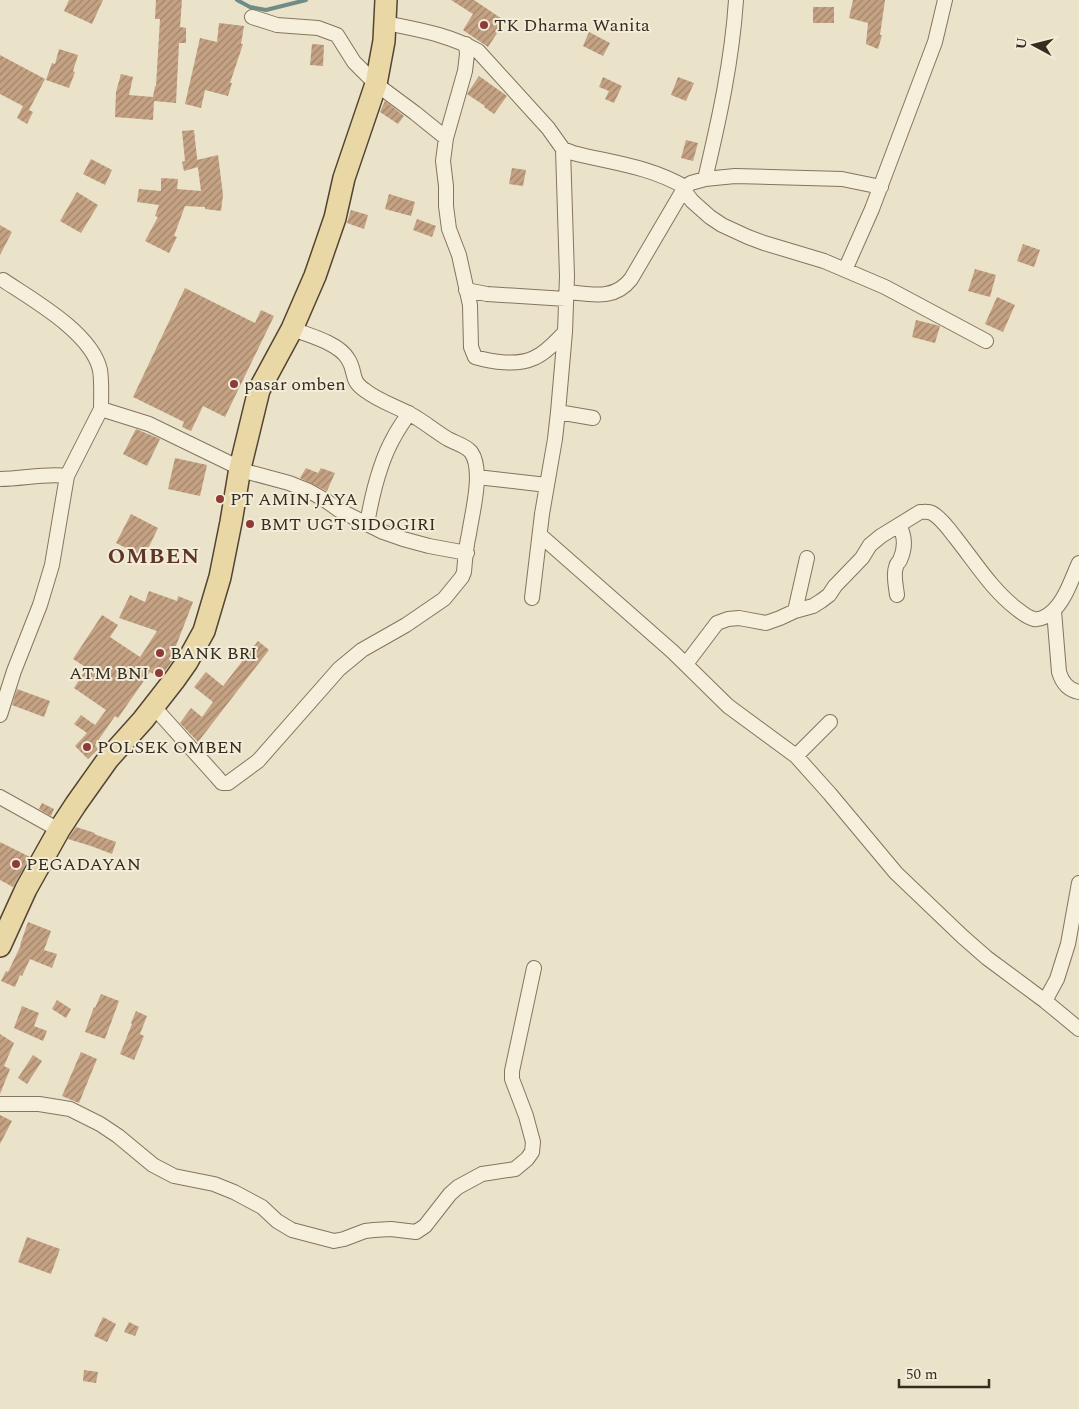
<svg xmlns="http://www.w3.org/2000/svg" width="1079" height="1409" font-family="Spectral,serif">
<defs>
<pattern id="building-hatch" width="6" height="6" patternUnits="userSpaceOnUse" patternTransform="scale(1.25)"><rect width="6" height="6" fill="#c4a283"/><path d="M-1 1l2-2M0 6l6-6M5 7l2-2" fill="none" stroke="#a0846b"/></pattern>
</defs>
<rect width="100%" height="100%" fill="#eae2c9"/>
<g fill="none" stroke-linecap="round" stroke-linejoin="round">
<path stroke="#708c87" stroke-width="4" d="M237,0L250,7L266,10L306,0"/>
</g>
<path fill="url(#building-hatch)" d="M69,0H103L92,24L64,11Z
M156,0H182L180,27L186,28V43H179L176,103L154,101L153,120L115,117L116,92L121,74L133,77L129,95L153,97L155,86H156L160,19H155Z
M451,0H474L505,21L488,47L463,30L473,14Z
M853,0H885L880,35H882L878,49L866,44L868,23L849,18Z
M813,7H834V23H813Z
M219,23L244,26L241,44H243L230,83H232L228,96L205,90L201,108L185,104L200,38L217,42Z
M589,32L610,43L603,56L583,46Z
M312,44L324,45L323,66L310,65Z
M59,49L78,55L73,71L75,72L69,88L46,80L52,63L55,64Z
M0,55L45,79L29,110L33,112L27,124L17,118L23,106L0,94Z
M479,76L507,96L494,114L484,107L485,106L467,94Z
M603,77L622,86L614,103L605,99L609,91L599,87Z
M678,77L694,83L686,101L671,95Z
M385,101L404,116L398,124L380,112Z
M194,130L198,167L184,171L182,162L185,161L182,131Z
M686,140L698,143L693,161L681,158Z
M218,155L223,195L221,211L205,209V207L185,206L174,236L177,237L169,253L145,241L158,217L155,216L159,205L137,202L139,189L161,191V178L178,179L177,189L201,191L197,160Z
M91,159L112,170L105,185L83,174Z
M512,168L526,170L523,186L509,184Z
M77,192L98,205L81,233L60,221Z
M389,194L415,202L411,216L385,209Z
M351,210L368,215L364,229L347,223Z
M417,219L436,226L432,237L413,230Z
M0,225L12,232L0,255Z
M1023,244L1040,250L1034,267L1017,261Z
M975,269L996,275L990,297L968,291Z
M185,288L255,323L261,310L274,316L225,417L203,406L191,431L182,427L184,422L133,397Z
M997,297L1015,305L1003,332L985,324Z
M916,320L940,326L935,343L912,337Z
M136,429L160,439L147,466L123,454Z
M175,458L207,465L200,496L168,489Z
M306,468L318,473L321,468L335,473L327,491L300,478Z
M131,514L158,528L144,557L116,543Z
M149,591L177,601L178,596L193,602L174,651L178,653L160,678L150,672L118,718L115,716L95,745L98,749L88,759L75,746L87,733L74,724L81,715L95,725L106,710L74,688L87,668L73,659L102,615L118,625L110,637L140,657L157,631L119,618L130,595L145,602Z
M258,641L269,650L198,742L180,723L191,708L202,717L213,702L194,687L206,672L223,686Z
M17,689L50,701L44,717L12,705Z
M42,803L54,809L51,816L39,809Z
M76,827L95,833L94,834L116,842L112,854L91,846L68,839Z
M0,842L30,857L13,887L0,880Z
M28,922L51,931L44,950L57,954L52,968L30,959L22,976L20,975L15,987L1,981L6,971L8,972L21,945H20Z
M101,994L119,1001L105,1039L85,1032L94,1007L95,1008Z
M57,1000L71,1009L66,1018L52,1009Z
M22,1006L39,1013L34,1026L47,1031L43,1041L14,1028Z
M136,1011L147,1016L140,1034L144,1036L134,1060L120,1054L132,1024L131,1023Z
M0,1034L14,1043L4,1066L10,1069L0,1094Z
M81,1052L97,1059L79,1103L62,1096Z
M33,1055L42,1061L27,1084L18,1078Z
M0,1115L12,1121L0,1144Z
M27,1237L60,1249L51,1274L18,1262Z
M103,1317L116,1324L107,1342L94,1336Z
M129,1322L139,1327L135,1336L124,1332Z
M84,1370L98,1372L96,1383L83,1381Z"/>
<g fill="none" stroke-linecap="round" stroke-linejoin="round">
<defs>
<path id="minor" d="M252,17L277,25L318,28L337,35L354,62L376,84L415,113L446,138
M386,23C419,30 447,34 478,51L548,128L563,149L573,153C613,163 648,166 685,187L686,193L692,201L710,217L722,225L748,237L764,243L824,261L885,287L986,341
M466,44L467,54L465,71L446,138L443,161L446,186V206L449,229L459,255L470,305L471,347L475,357C492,362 517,366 534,358C546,353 556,341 565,332
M705,179C719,120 732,61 736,0
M845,270L872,209L935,42L945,0
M3,280C33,300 92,333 100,370C102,382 101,397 101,409
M466,290L487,294L566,299
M567,292C591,294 614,301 631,279L685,187L691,183L705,179L735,176L842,179L881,187
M558,412L593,418
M477,477L547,485
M0,479C23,479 45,473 67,476
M367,524C372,495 379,463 394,437C398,429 404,421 409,413
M540,535L673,652L728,706L796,756L830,794L896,873L963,937L987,958L1045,1001L1079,1029
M897,595C896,586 893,575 896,567C897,562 898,564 900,560C906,547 905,536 899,525
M532,598L542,514L555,439L558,412L565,332L567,276L563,149
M795,611L807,558
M1054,611L1059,672C1062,682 1068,690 1079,692
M686,664L717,623L728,619L739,618L766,623L780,618L795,611L813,606L821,601L829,595L835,586L862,558L870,545L881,536L920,512C924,512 928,511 932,513C941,518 949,529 955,537C975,562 992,590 1017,609C1022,613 1028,618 1034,619C1041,620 1049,615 1054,610C1066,598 1072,578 1079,563
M153,706L216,776L222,783H228L258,761L339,669L362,650L406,625L444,599L462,577L464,572C465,559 466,546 469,534C472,513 484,470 471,452C465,445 455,443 448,439C435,431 423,421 410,414C395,406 379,401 366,391C349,380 357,373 348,359C339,343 308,335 292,329
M0,715L14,671L40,605L52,565L67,476L101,409L149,424L248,472L289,483L309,491L325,500L339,510L383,532L403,539L429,546L467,553
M796,756L830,722
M0,797L59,830
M1045,1001L1057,979L1068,944L1079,883
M0,1104H39L70,1109L100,1124L118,1136L153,1165L174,1176L214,1184L234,1192L262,1207L277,1221L292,1230L334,1241L344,1239L365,1231L374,1230L391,1229L416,1232L425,1226L450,1194L458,1187L482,1174L515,1169L527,1159L532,1152L533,1142L526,1116L512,1079V1071L534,968"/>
<path id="primary" d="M0,946L26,889L59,830L76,804L108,759L143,720L175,679L187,662L204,631L220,577L231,522L240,468L259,390L292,329L315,276L335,218L344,178L376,84L384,41L386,0"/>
</defs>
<use href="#minor" stroke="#84755f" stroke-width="16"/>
<use href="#primary" stroke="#534433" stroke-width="24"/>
<use href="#minor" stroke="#f6efdb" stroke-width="14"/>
<use href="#primary" stroke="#e9d8a5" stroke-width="21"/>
</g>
<g fill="#8d3b36" stroke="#f2ecd8" stroke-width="2">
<circle cx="484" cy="25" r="5"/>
<circle cx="234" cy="384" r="5"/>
<circle cx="220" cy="499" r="5"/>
<circle cx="250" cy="524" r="5"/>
<circle cx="160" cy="653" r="5"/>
<circle cx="159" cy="673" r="5"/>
<circle cx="87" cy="747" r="5"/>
<circle cx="16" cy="864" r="5"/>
</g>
<g text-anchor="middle" stroke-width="4" stroke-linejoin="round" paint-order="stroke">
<g font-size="18" fill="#362d21" stroke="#f2ecd8" text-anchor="start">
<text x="494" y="31">TK Dharma Wanita</text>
<text x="244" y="390">pasar omben</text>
<text x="230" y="505">PT AMIN JAYA</text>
<text x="260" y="530">BMT UGT SIDOGIRI</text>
<text x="170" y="659">BANK BRI</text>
<text x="149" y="679" text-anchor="end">ATM BNI</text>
<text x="97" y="753">POLSEK OMBEN</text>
<text x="26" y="870">PEGADAYAN</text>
</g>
<g font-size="22" font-weight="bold" letter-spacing="1" fill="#5f3525" stroke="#f2ecd8">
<text x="154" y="563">OMBEN</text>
</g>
</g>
<g transform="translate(1034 45) rotate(277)" stroke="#f2ecd8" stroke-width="4" paint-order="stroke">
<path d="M0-4L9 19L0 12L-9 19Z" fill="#362d21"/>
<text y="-8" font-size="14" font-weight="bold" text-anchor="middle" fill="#362d21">U</text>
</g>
<path d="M899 1379v8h90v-8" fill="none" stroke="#362d21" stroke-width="2.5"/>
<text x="906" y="1379" font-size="15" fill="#362d21" stroke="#f2ecd8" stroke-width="4" paint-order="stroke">50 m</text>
</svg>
